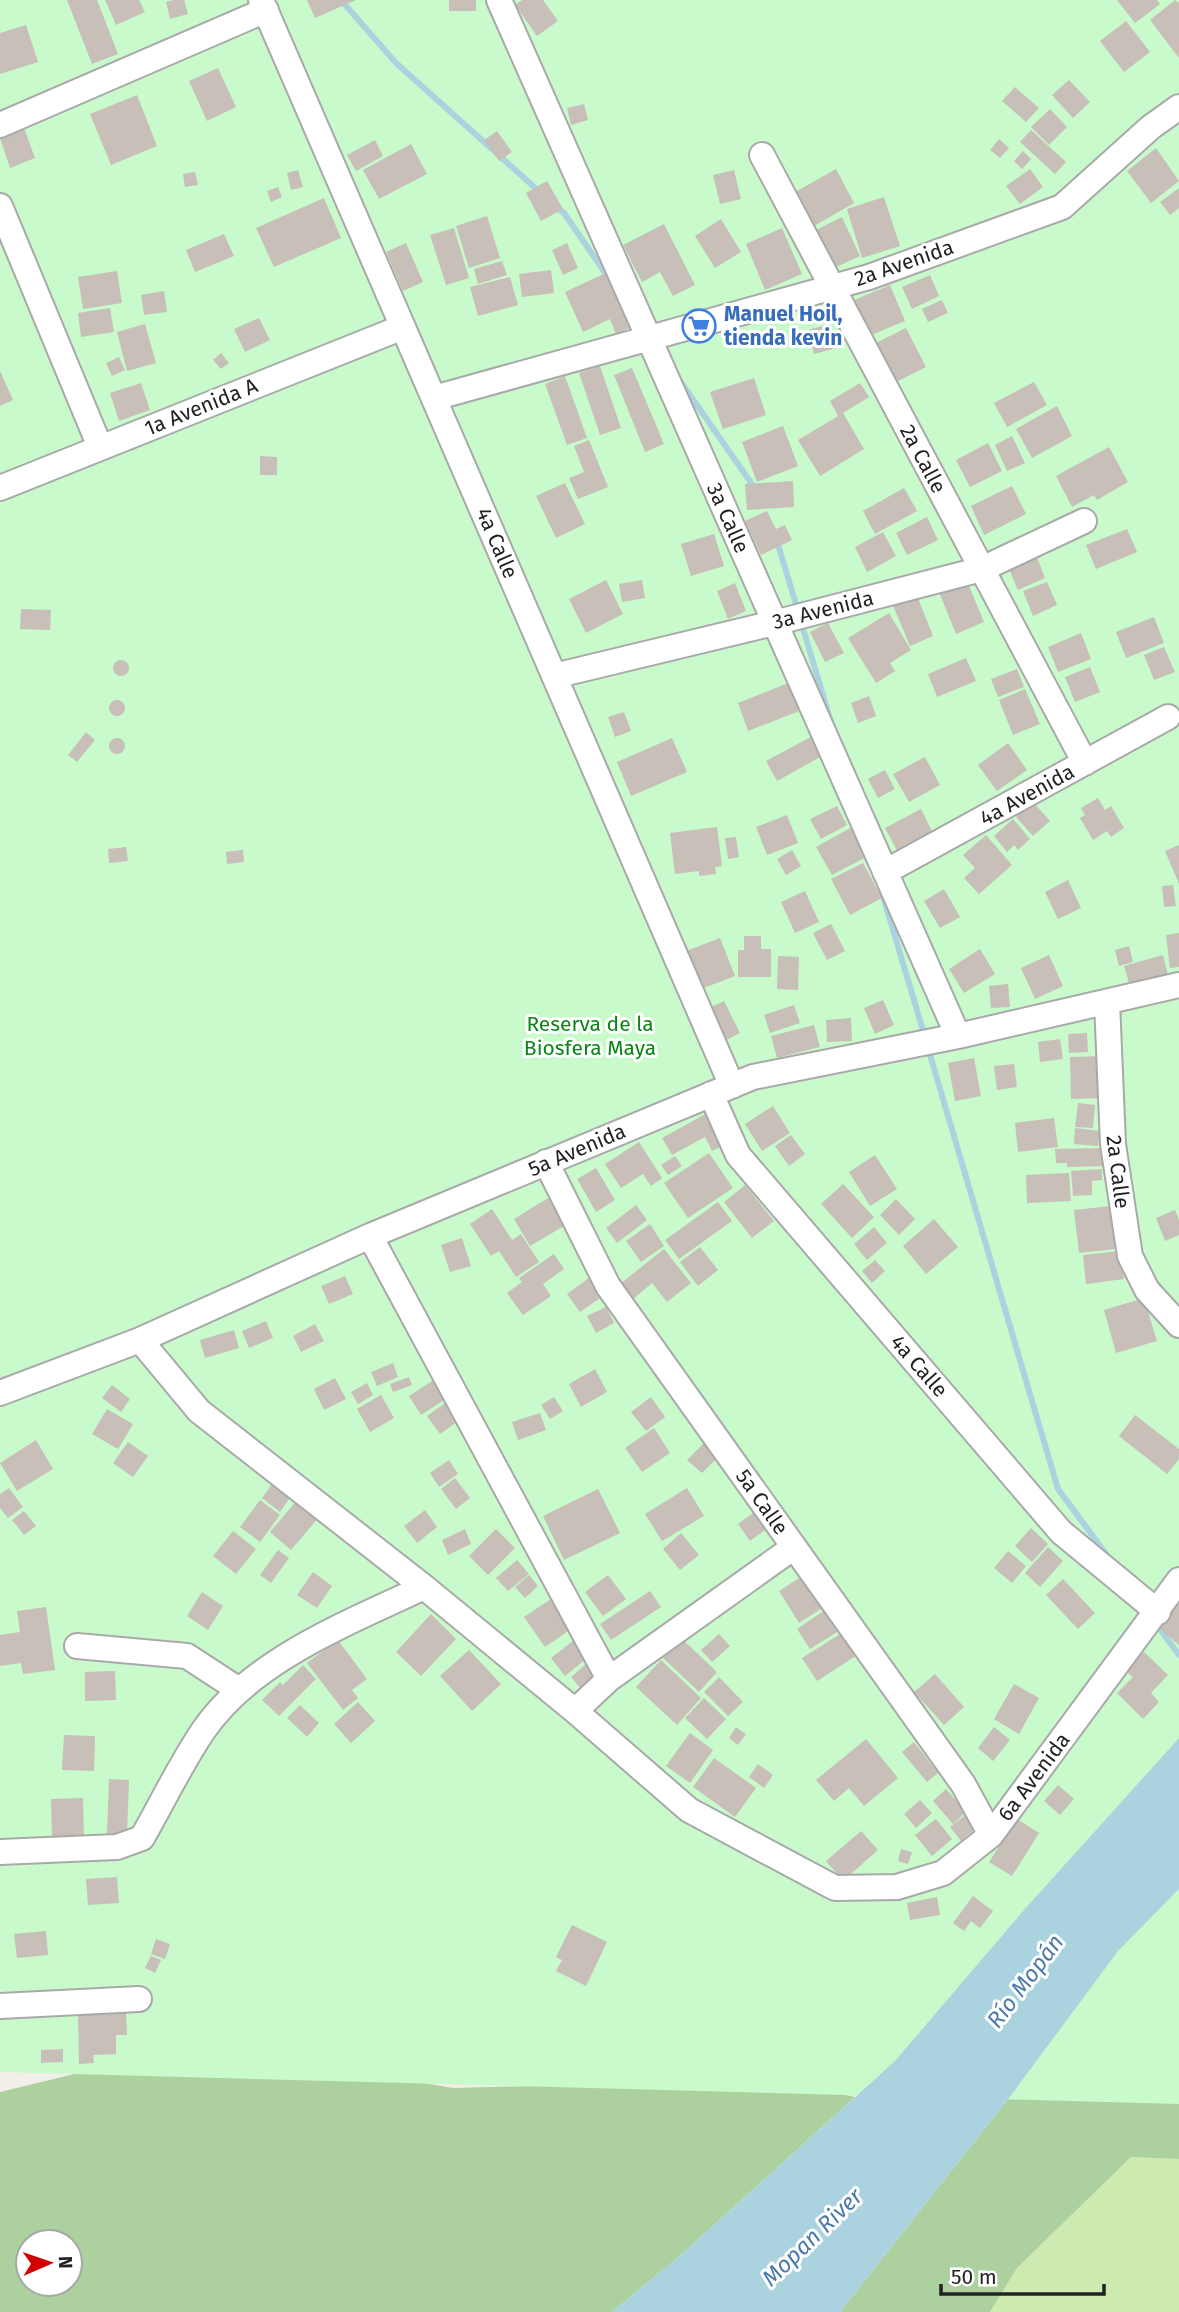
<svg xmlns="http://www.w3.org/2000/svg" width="1179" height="2312" font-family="'Fira Sans',sans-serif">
<rect width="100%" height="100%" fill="#f2efe9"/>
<path fill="#cdebb0" d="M1131,2157L1179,2159V2312H990L1017,2268Z"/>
<path fill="#add19e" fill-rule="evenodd" d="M1179,1889V2159L1131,2157L1017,2268L990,2312H840L1012,2094Z
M198,2044L453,2088L773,2080L855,2097L682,2254L612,2312H0V2092ZM28,2242H70V2284H28Z"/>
<path fill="#c8facc" d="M0,0H1179V2104L0,2072Z"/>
<path fill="#aad3df" d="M1179,1738V1889L1118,1951L1012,2094L840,2312H612L682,2254L895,2061L1024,1910Z"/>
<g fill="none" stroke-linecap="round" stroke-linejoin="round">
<path stroke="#aad3df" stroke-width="6" d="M341,0L396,63L541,193
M556,207L564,213L610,280
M678,378L756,490
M777,541L798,611
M801,622L831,722
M882,893L925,1037
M928,1048L1058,1489L1109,1558
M1156,1624L1179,1655"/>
</g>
<path fill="#c7bfb8" d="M67,0H97L118,54L92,64Z
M105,0H139L145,12L116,25Z
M173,0H184L188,14L170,19L166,2Z
M307,0H356L315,18Z
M449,0H476V11H449Z
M522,0H543L558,21L537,36L515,5Z
M1117,0H1157L1160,4L1135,23Z
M1175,0L1179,3V58L1150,20Z
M1126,21L1150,52L1124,72L1100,41Z
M26,25L38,62L0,74V33Z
M218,68L236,107L207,121L189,81Z
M1069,80L1090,102L1073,118L1052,95Z
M1015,87L1039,108L1026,122L1002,101Z
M137,95L157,146L111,165L90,114Z
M584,104L588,120L571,125L567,108Z
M1050,109L1067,127L1049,145L1031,127Z
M24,128L35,158L10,168L0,138Z
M1031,130L1066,162L1055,174L1020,142Z
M497,131L512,152L499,161L484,140Z
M999,139L1009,148L1000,158L990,150Z
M375,140L383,156L356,171L347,155Z
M411,144L427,174L379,199L363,170Z
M1156,148L1179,181L1151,203L1127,171Z
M1023,151L1031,159L1022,169L1014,161Z
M836,169L854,203L809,229L790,195Z
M1030,169L1043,187L1020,204L1006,186Z
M298,170L303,187L291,190L287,173Z
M734,170L741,199L720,204L713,175Z
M195,172L198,185L185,187L183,174Z
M547,181L563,209L541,221L526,193Z
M278,187L282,197L271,202L267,191Z
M1179,188V208L1170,215L1160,202Z
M884,197L900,246L862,258L847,209Z
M324,198L341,238L274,267L256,228Z
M487,216L500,258L469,268L456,226Z
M842,217L860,256L832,269L814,231Z
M721,219L741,252L715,268L695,236Z
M664,224L695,285L673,296L660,272L642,282L623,245Z
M454,228L469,278L446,285L430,235Z
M782,228L802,274L765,290L746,244Z
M224,234L234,256L195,272L186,250Z
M406,243L423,282L403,291L386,252Z
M567,243L578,268L563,275L552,250Z
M502,261L507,275L478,284L474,269Z
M551,270L554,293L522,297L519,274Z
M612,270L636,325L616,334L610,319L583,332L565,292Z
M117,271L122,303L83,309L78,277Z
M930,275L939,296L912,309L902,287Z
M510,277L518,305L478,316L470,287Z
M890,285L905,321L869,336L854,300Z
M164,291L167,312L144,315L141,295Z
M942,300L948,313L928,322L922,309Z
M110,308L114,332L81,337L78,313Z
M259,318L270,340L245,352L234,329Z
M145,324L156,363L127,371L117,332Z
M826,325L833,349L814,354L808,330Z
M906,328L926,367L894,383L874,344Z
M221,353L229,363L221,369L213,360Z
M119,357L125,370L112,376L106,363Z
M600,366L621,428L600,435L579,373Z
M632,368L664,444L645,452L614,375Z
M0,371L13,400L0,406Z
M565,376L587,438L567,445L545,384Z
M754,378L766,415L723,429L710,392Z
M1034,382L1047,405L1007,427L994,403Z
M141,383L150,410L119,421L110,393Z
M860,383L869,397L843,413L864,449L820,476L798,440L838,416L830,401Z
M1057,406L1072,436L1032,458L1016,429Z
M783,426L798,466L757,482L742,442Z
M1012,436L1025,463L1007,471L995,445Z
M589,440L608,487L578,499L569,478L584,472L574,446Z
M988,443L1002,471L970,487L956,460Z
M1109,447L1128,482L1097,500L1094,495L1072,507L1056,476Z
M260,456L277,457V475H260Z
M793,481L794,507L747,510L745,484Z
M565,483L585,524L556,538L536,496Z
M1012,486L1026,514L984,535L971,506Z
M904,488L917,511L875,534L863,511Z
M767,511L776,529L785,525L792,540L761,555L745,521Z
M927,517L938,540L907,555L896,533Z
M1127,529L1137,552L1096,569L1086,545Z
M883,532L896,556L867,572L855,547Z
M714,534L724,566L691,576L681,544Z
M1037,557L1045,578L1018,590L1009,569Z
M606,580L623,614L586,633L569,599Z
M642,580L645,598L622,602L619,584Z
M967,581L984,622L956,634L939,592Z
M1047,582L1057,605L1033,616L1023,591Z
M735,583L746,611L728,619L717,591Z
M916,593L933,636L910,646L892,603Z
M21,609L51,610L50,630L20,629Z
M889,613L911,650L890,663L895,671L876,683L848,638Z
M1154,617L1164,643L1126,658L1116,632Z
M828,623L844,653L825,662L810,632Z
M1081,633L1091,659L1058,672L1048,647Z
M1164,647L1175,672L1154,680L1144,655Z
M966,658L976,681L937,697L928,674Z
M113 668a8 8 0 1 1 16 0a8 8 0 1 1-16 0Z
M1090,667L1100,692L1075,702L1065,677Z
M1017,669L1024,687L998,697L991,679Z
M796,680L807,708L748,731L738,703Z
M1025,689L1040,724L1013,735L999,700Z
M869,696L876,716L858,723L851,703Z
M109 708a8 8 0 1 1 16 0a8 8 0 1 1-16 0Z
M624,712L631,731L615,737L608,717Z
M86,732L95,740L77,762L68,755Z
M820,732L831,751L777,781L766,761Z
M672,738L687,772L631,796L617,762Z
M109 746a8 8 0 1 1 16 0a8 8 0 1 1-16 0Z
M1008,743L1027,770L997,791L978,765Z
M925,757L940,785L909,802L893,774Z
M885,770L895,789L878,798L868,779Z
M1098,798L1105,810L1111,806L1124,828L1111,837L1107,831L1093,840L1080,818L1085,815L1081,808Z
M1033,802L1050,821L1033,836L1016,817Z
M837,806L847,825L821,839L810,819Z
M921,809L935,837L900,856L885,828Z
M787,815L798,843L767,855L756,827Z
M1013,819L1030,839L1018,850L1014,845L1007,852L994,836Z
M854,826L870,855L832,875L816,847Z
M717,827L722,866L715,867L716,874L699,876V871L675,874L670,833Z
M986,835L1012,865L979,894L964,878L975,868L963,855Z
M736,837L739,857L728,859L725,838Z
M1179,845V884L1165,851Z
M126,847L128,861L109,863L108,849Z
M243,850L244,862L227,864L226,852Z
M792,850L801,866L786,875L777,859Z
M863,863L882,898L850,915L831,879Z
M1068,880L1081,908L1058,919L1045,892Z
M1173,885L1176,906L1164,907L1162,886Z
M944,889L960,917L940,928L924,901Z
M805,891L819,922L795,933L781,902Z
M831,924L845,951L827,960L813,933Z
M1179,933V967L1170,968L1166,935Z
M744,936H761V949H771V977H738V950H744Z
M720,938L735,976L696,991L681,953Z
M1129,946L1133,962L1119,966L1115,950Z
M980,949L995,974L964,993L949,969Z
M1049,955L1063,986L1035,999L1021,968Z
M1163,955L1168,975L1130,986L1124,966Z
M778,956L799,957L798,990L777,989Z
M1008,984L1010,1007L991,1008L989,986Z
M883,1000L894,1025L875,1034L864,1008Z
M724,1001L740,1033L720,1043L703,1011Z
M794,1005L800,1023L770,1033L764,1015Z
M851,1018L852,1041L827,1042L826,1020Z
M814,1025L820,1047L777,1058L771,1036Z
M1087,1033L1088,1052L1069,1053L1068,1034Z
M1060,1039L1063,1059L1040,1062L1038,1042Z
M1104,1056L1105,1098L1071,1099L1070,1057Z
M974,1058L981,1096L955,1101L948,1063Z
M1014,1064L1017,1087L997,1090L994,1066Z
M1078,1103L1095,1105L1093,1128L1075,1127Z
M773,1106L790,1133L762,1151L745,1124Z
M709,1112L726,1144L712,1151L705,1137L672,1155L662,1138Z
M1054,1118L1058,1147L1018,1152L1015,1123Z
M1075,1128L1100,1131L1098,1146L1074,1144Z
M791,1135L805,1154L789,1166L775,1146Z
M639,1142L662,1178L651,1186L643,1174L621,1188L605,1164Z
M1111,1148V1166L1067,1167V1163H1056L1055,1149Z
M709,1153L733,1188L688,1218L664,1183Z
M875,1155L897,1189L870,1206L849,1172Z
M675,1156L682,1166L668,1175L661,1165Z
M596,1168L615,1200L596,1212L577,1179Z
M1102,1169V1180L1092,1181V1195L1073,1196L1071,1171Z
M1069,1173L1071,1201L1027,1203L1026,1175Z
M843,1184L874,1217L852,1238L821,1204Z
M745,1185L774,1221L752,1238L724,1202Z
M548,1198L564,1226L530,1246L514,1219Z
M896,1199L915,1219L899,1235L880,1215Z
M718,1202L732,1221L679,1259L665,1240Z
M636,1205L647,1220L617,1243L606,1228Z
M1111,1206L1116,1249L1079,1253L1074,1210Z
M492,1209L512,1240L521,1234L539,1262L516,1277L499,1251L491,1256L470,1224Z
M1175,1210L1179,1220V1235L1165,1241L1156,1218Z
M934,1219L958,1247L926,1274L903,1246Z
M650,1224L664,1246L641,1262L626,1241Z
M874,1227L887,1243L867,1260L854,1244Z
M462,1238L471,1266L450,1272L441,1245Z
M700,1247L718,1270L698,1286L680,1262Z
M664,1249L691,1283L667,1302L652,1283L632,1300L620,1284Z
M1121,1251L1124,1279L1086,1284L1083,1255Z
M554,1254L564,1269L543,1284L551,1296L523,1315L507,1293L522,1282L519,1278Z
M875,1260L885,1271L872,1283L862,1271Z
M593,1275L606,1294L580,1312L567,1294Z
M345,1276L353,1294L329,1304L321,1286Z
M1144,1298L1157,1341L1116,1353L1104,1310Z
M606,1307L614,1323L596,1333L587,1316Z
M266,1321L273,1338L249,1348L242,1331Z
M315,1324L324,1341L301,1352L293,1336Z
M234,1330L239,1348L205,1358L200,1340Z
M393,1363L398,1377L377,1386L371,1372Z
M595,1369L607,1392L581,1407L569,1384Z
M409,1377L412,1385L393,1392L390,1384Z
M335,1378L346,1399L324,1410L314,1389Z
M435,1379L447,1398L421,1415L409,1396Z
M367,1383L373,1395L358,1404L351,1392Z
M112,1385L130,1399L121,1412L102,1398Z
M381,1395L394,1418L370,1432L357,1409Z
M554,1397L563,1411L550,1419L541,1405Z
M651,1397L665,1417L646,1431L631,1412Z
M448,1401L461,1419L440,1434L427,1416Z
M107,1409L133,1424L118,1449L92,1434Z
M540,1413L546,1430L518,1440L512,1422Z
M1135,1415L1179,1449V1459L1167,1474L1119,1436Z
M654,1428L670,1453L642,1472L625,1448Z
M709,1438L723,1452L702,1473L687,1460Z
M36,1440L53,1469L17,1491L0,1463Z
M128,1442L148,1456L133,1477L113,1463Z
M449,1460L458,1474L439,1487L430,1473Z
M455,1478L470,1498L456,1509L441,1489Z
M275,1480L293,1493L280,1512L262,1498Z
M9,1488L23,1507L8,1518L0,1508V1494Z
M687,1488L704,1516L662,1541L645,1514Z
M598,1489L620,1533L564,1560L543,1516Z
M298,1499L319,1517L291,1550L270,1532Z
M260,1500L280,1515L260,1542L240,1527Z
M761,1507L773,1524L750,1541L738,1524Z
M425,1510L437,1527L417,1543L404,1526Z
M24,1511L36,1526L24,1535L12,1520Z
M1031,1528L1048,1544L1032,1562L1015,1546Z
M465,1529L471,1544L448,1555L442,1540Z
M496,1529L515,1548L488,1575L469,1556Z
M233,1531L256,1549L236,1574L213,1556Z
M681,1533L699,1555L680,1570L663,1549Z
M1048,1547L1063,1561L1040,1587L1025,1573Z
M278,1550L289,1558L271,1583L260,1575Z
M1008,1551L1026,1566L1012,1583L994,1568Z
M517,1560L529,1574L508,1591L496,1578Z
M313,1572L332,1586L317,1608L297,1595Z
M807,1573L827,1605L799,1623L779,1591Z
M529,1575L538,1586L525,1598L515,1587Z
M608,1575L626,1599L603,1616L585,1592Z
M1063,1579L1095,1613L1078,1629L1046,1595Z
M650,1591L661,1607L611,1640L600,1624Z
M202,1592L223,1606L208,1630L187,1616Z
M1179,1596V1645L1155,1625Z
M554,1597L574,1627L545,1647L524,1617Z
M831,1606L845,1627L810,1649L797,1629Z
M46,1607L55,1670L23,1674L21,1663L0,1666V1635L20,1632L17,1611Z
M431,1614L456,1639L421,1676L396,1652Z
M848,1629L862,1652L817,1681L802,1658Z
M719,1634L730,1646L712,1662L701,1650Z
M681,1638L717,1672L699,1692L663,1658Z
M338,1640L367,1679L352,1690L358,1698L343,1710L307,1663Z
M573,1641L587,1658L565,1676L551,1658Z
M469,1650L501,1684L472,1711L440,1676Z
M1144,1652L1168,1675L1151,1693L1159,1702L1143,1719L1117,1693L1133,1677L1126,1671Z
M661,1660L701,1698L677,1725L636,1687Z
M587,1663L598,1675L582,1690L571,1677Z
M303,1665L316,1679L279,1716L262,1700L280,1682L283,1685Z
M115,1671L116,1700L85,1701V1672Z
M935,1674L964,1707L944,1725L914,1692Z
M719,1677L743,1702L728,1716L704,1692Z
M1014,1684L1039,1698L1019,1734L994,1719Z
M704,1698L726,1719L707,1739L685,1718Z
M358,1702L375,1721L351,1743L334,1724Z
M300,1705L319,1723L307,1737L287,1718Z
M736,1727L746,1734L738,1745L729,1738Z
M994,1727L1010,1740L993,1761L978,1748Z
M690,1733L713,1750L690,1783L666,1766Z
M64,1735L95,1736L94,1771L62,1770Z
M866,1739L898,1778L864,1806L849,1788L834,1801L816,1780Z
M914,1742L938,1773L927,1782L902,1752Z
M714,1758L756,1788L735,1817L693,1787Z
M758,1764L773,1775L764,1788L749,1777Z
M109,1779L129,1780L127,1834L107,1833Z
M1058,1785L1074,1799L1060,1815L1044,1801Z
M946,1789L966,1812L953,1824L933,1801Z
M83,1798L84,1841H52L51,1799Z
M920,1800L932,1813L916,1828L904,1814Z
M965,1815L976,1828L961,1841L950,1827Z
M936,1819L952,1839L932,1856L915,1835Z
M1017,1819L1039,1833L1012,1876L989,1862Z
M861,1831L878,1850L843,1881L826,1861Z
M901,1849L912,1852L908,1864L898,1861Z
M117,1877L119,1903L88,1905L86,1879Z
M973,1896L993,1911L980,1928L971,1921L964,1931L953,1923Z
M937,1897L940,1915L910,1920L907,1903Z
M572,1925L607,1942L586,1986L556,1971L562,1960L556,1957Z
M46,1931L48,1955L17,1958L14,1934Z
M156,1939L170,1944L165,1959L151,1954Z
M151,1956L161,1960L155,1973L145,1968Z
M126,2012L127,2035H116V2054L93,2055L94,2063L79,2064L78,2013Z
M63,2049V2062L41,2063V2050Z"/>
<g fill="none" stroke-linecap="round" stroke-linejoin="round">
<defs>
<path id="minor" d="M261,0L732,1086
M499,0L958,1036
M0,125L266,10
M762,155L1085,763
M0,206L100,447
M434,398L869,277L1062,207L1151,127L1179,107
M0,488L403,327
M554,676L774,623L982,569L1084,521
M885,872L1168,717
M1107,1002L1113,1144L1130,1256L1147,1290L1179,1325
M711,1094L738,1155L1061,1532L1158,1612
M546,1162L608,1286L963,1784L991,1835
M370,1236L609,1679
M140,1340L199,1411L424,1587L575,1711L689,1810L835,1888L897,1887L943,1873L991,1835L1179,1580
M0,1393L140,1340L370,1236L753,1077L958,1036L1179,985
M77,1646L187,1656L239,1690
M575,1711L609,1679L794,1547
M0,1852L117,1847L142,1838C162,1803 180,1765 203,1731C252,1659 349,1623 424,1587
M0,2006L139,1999"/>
</defs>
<use href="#minor" stroke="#a9a9a9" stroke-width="28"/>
<use href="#minor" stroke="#fff" stroke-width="24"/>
</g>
<defs>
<symbol id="supermarket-ring" viewBox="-11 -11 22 22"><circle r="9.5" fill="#fff" stroke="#3f7fe0" stroke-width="1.5"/><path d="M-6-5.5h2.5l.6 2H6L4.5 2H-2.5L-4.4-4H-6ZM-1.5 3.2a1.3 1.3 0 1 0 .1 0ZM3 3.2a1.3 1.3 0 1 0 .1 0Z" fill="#3f7fe0"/></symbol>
</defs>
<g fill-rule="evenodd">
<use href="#supermarket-ring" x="680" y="307" width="38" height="38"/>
</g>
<g text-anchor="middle" stroke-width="6" stroke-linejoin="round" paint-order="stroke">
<g font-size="21" fill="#222" stroke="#fff">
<text transform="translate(904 263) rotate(-19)" y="7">2a Avenida</text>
<text transform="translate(201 407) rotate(-22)" y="7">1a Avenida A</text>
<text transform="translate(923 459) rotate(62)" y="7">2a Calle</text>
<text transform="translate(728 518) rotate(66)" y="7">3a Calle</text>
<text transform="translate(497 543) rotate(67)" y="7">4a Calle</text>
<text transform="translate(823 610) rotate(-14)" y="7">3a Avenida</text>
<text transform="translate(1027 795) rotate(-29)" y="7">4a Avenida</text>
<text transform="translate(577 1150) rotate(-23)" y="7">5a Avenida</text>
<text transform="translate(1118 1172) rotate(83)" y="7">2a Calle</text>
<text transform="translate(919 1366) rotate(49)" y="7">4a Calle</text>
<text transform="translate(762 1502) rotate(55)" y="7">5a Calle</text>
<text transform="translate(1034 1777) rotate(-53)" y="7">6a Avenida</text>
</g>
<g font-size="21" font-weight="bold" fill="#366cbe" stroke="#fff" text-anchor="start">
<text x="724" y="321">Manuel Hoil,<tspan x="724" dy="24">tienda kevin</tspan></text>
</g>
<g font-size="21" fill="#0c8416" stroke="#fff">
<text x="590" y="1031">Reserva de la<tspan x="590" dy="24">Biosfera Maya</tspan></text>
</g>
<g font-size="23" font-style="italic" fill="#4a7aab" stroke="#fff">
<text transform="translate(1025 1981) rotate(-53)" y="8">Río Mopán</text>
<text transform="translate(812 2237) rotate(-44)" y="8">Mopan River</text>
</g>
</g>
<g transform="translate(49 2263) rotate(88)"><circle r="33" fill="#ffffff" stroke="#a7a7a7" stroke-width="2"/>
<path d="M0-5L12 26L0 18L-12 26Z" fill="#d40000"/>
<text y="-10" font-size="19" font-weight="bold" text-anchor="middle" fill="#222222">N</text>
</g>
<path d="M941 2284v10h163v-10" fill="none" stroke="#222222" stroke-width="3.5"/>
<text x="951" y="2284" font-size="21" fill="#222222" stroke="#ffffff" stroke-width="5" paint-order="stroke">50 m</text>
</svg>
